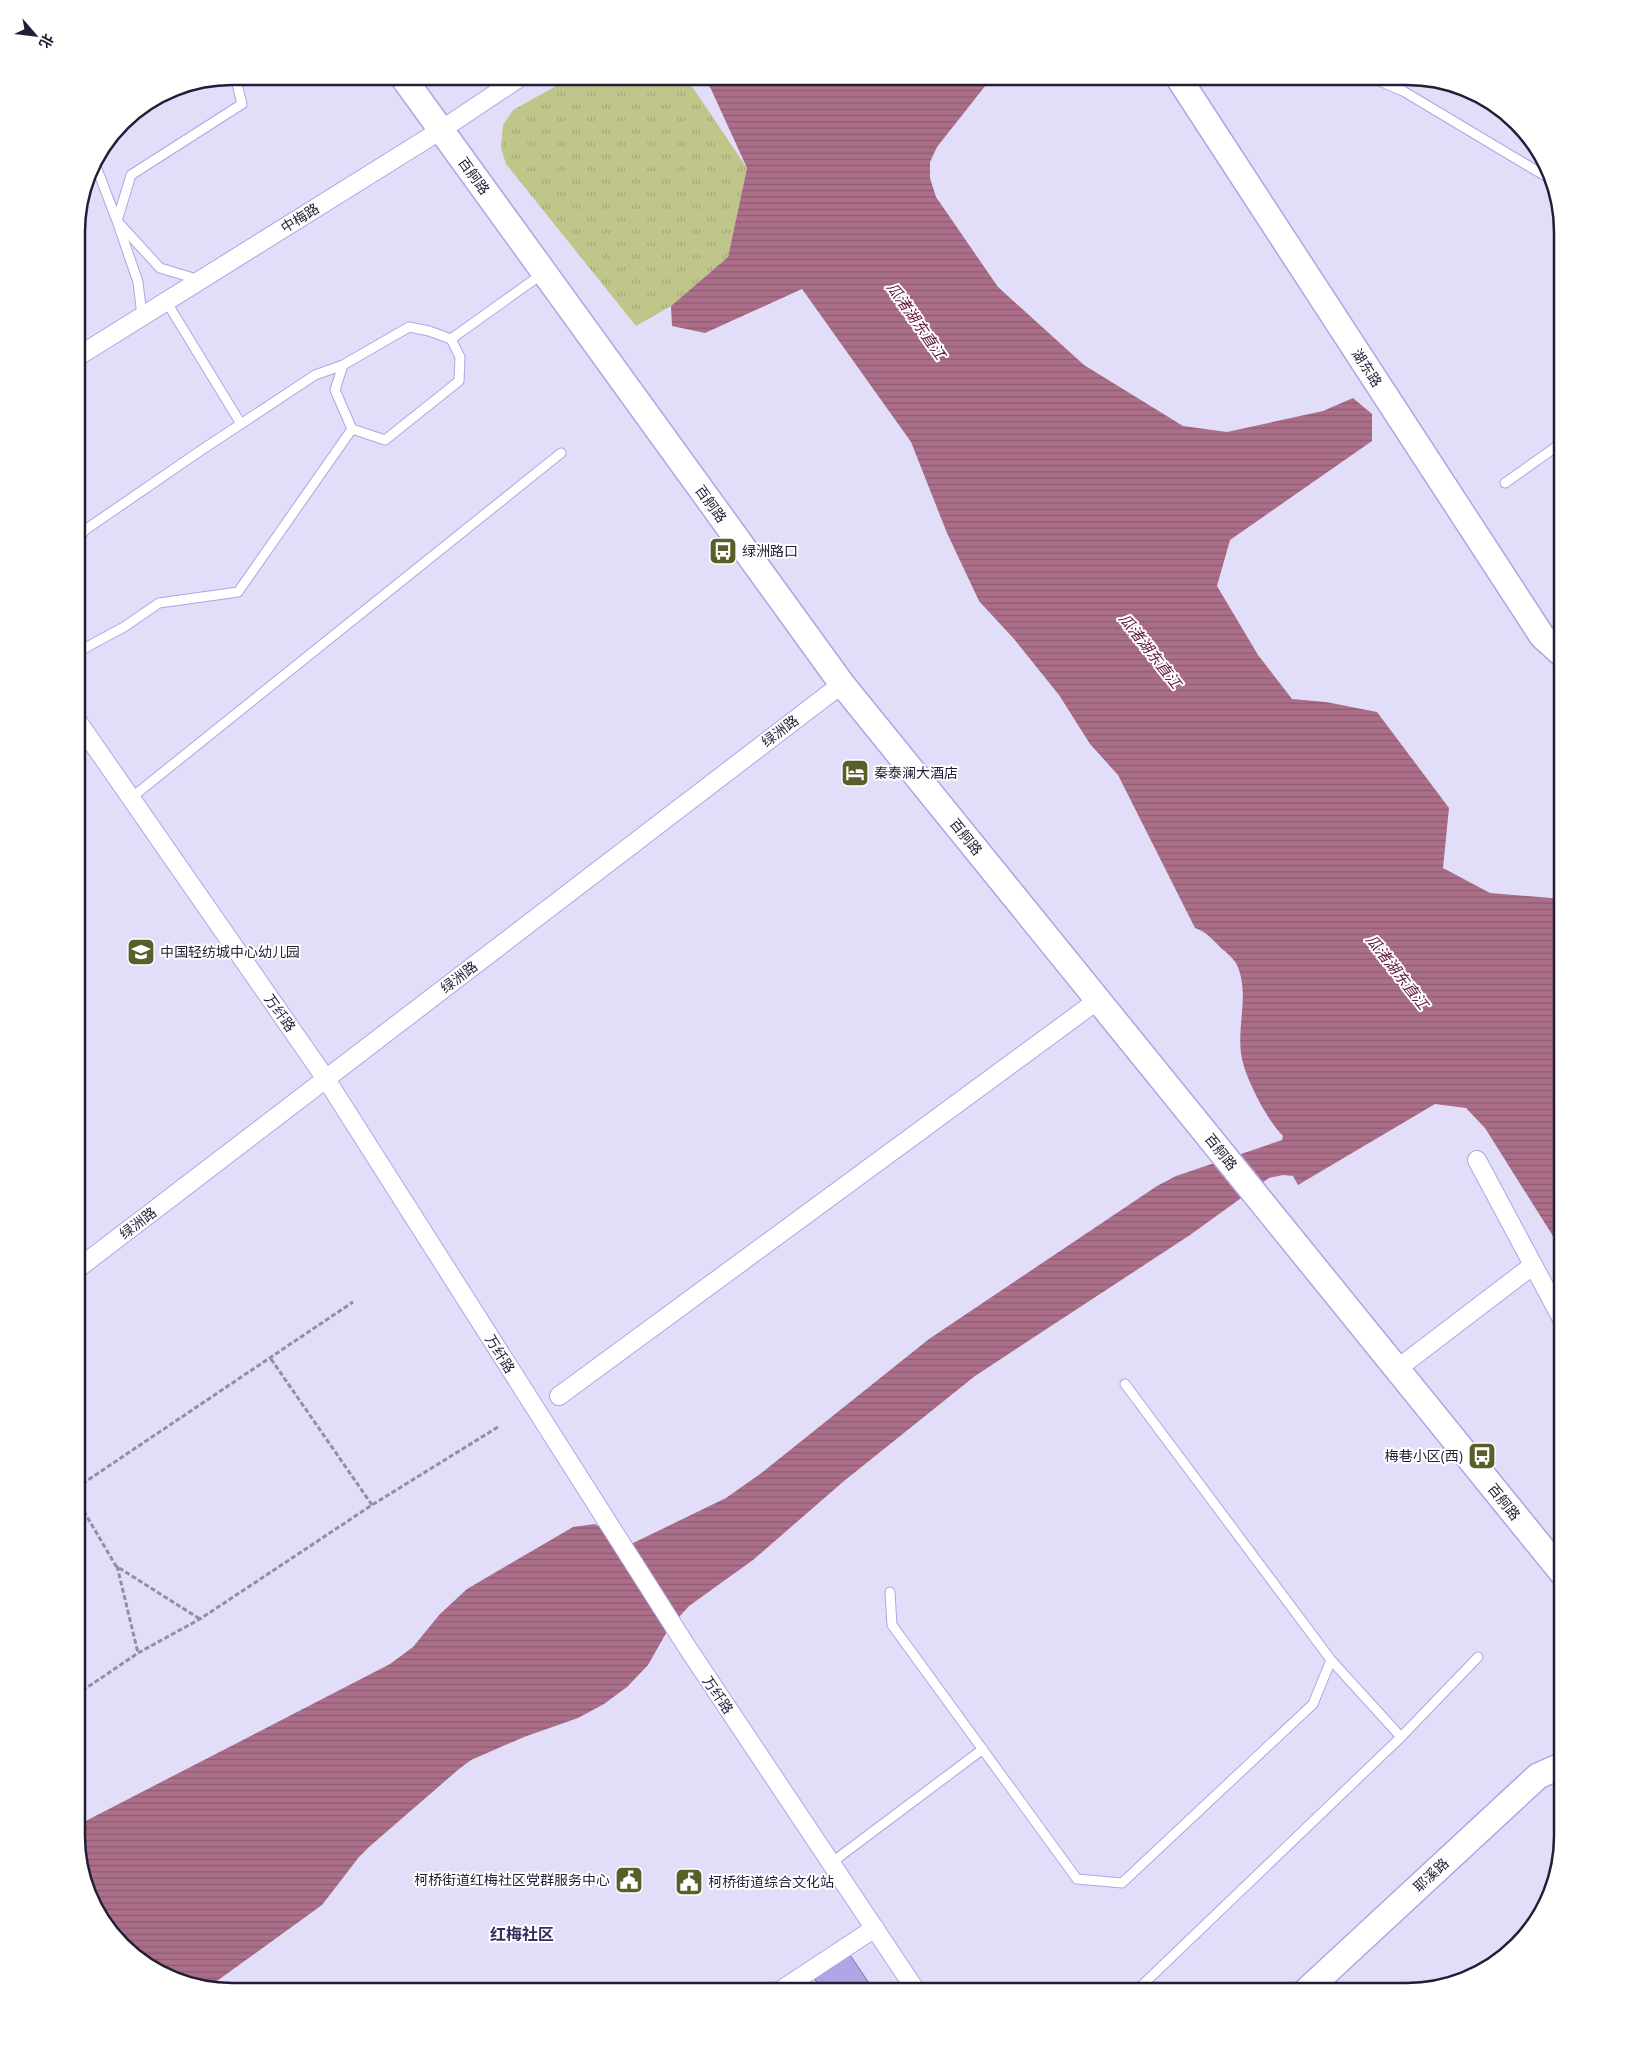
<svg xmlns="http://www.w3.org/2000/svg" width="1639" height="2068" font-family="'Open Sans','Noto Sans SC',sans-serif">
<defs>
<pattern id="grass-tufts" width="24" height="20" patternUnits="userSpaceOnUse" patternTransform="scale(1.25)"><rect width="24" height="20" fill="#c0c689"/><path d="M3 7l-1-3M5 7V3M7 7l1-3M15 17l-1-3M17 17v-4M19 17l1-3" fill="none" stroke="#a5aa77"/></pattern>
<pattern id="water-rules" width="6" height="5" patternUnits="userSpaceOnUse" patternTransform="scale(1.25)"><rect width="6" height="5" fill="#ac6f89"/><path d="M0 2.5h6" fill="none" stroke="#8c5b71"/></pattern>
</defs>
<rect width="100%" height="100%" fill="#e2def9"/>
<path fill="url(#grass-tufts)" d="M574,76H685L747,168L728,257L671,306L636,326L506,164L501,148L503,125L513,110Z"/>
<path fill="url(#water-rules)" d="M702,76H993L937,147L930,162V178L936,197L998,287L1084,365L1183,426L1227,432L1323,411L1353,398L1372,414V441L1230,540L1217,586L1258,655L1292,699L1326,702L1377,712L1449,808L1443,868L1490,893L1563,899V1252L1485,1128L1466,1108L1435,1104L1298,1185L1293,1176L1283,1175L1269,1178L1190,1235L975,1376L844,1481L753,1560L689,1606L669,1628L648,1665L627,1687L604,1704L578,1718L524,1737L471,1760L459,1769L369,1847L359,1857L322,1905L210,1986L154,1971L102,1922L82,1877L76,1826L390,1664L413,1647L440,1614L467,1589L573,1527L595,1524L601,1528L614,1545L627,1546L726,1498L760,1474L929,1339L1157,1186L1176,1176L1282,1140L1283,1136C1269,1123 1248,1083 1243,1063C1234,1031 1251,997 1237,965C1234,959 1227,953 1222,949C1213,940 1207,932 1195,928L1118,775L1090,744L1059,695L1014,639L979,601L947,533L911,442L802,289L705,333L672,326L671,306L728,257L747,168L711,89Z"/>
<path fill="#b0a5e6" stroke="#7b74a1" d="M848,1952L875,1992H823L812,1975Z"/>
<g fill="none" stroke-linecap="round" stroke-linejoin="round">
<defs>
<path id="lane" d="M1370,77L1403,91L1552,180
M94,161L117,221
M117,221L131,175L242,104L235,76
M166,301L241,424
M142,316L138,282L117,221L160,268L200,280
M409,327L429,331L451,339L460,357L459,381L385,440L352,429L335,390L343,365Z
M451,339L542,274
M1505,483L1563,442
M77,542L85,530L200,451L315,375L343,365
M77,643L85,648L124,627L159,603L238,592L352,429
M131,798L561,453
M1125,1384L1331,1660L1401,1737
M890,1592L892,1625L1077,1879L1122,1883L1313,1704L1331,1660
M831,1863L983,1749
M1135,1992L1401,1737L1478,1657"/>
<path id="street" d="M77,357L441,130L522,76
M76,719L326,1079L687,1647L917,1992
M1477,1160L1563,1321
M76,1270L842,684
M1397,1369L1532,1266
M559,1396L1098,1000
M778,1992L875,1928"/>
<path id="secondary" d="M402,76L842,684L1563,1574
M1178,77L1542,636L1563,655
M1305,1992L1538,1776L1563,1765"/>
</defs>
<use href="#lane" stroke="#b0a4e5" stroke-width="11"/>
<use href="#street" stroke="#b0a4e5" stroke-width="20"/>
<use href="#secondary" stroke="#b0a4e5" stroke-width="28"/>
<path stroke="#938ea8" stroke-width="3" stroke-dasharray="5 2.5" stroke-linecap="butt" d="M271,1359L372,1505
M76,1488L353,1302
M76,1498L116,1566L200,1619
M117,1566L138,1653
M76,1695L138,1653L200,1619L372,1505L498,1427"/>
<use href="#lane" stroke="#fff" stroke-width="9"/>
<use href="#street" stroke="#fff" stroke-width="18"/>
<use href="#secondary" stroke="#fff" stroke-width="25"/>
</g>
<defs>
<symbol id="bus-square" viewBox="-11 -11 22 22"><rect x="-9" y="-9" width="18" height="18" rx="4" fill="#5a5e2b" stroke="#fff"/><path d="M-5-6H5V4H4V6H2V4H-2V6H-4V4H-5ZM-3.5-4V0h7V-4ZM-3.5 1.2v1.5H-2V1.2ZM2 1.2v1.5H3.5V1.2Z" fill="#fff"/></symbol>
<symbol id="hotel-square" viewBox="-11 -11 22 22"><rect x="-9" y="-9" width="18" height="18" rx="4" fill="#5a5e2b" stroke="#fff"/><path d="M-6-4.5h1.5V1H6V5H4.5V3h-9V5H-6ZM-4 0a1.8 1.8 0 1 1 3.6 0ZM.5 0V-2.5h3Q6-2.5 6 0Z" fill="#fff"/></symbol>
<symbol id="school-square" viewBox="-11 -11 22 22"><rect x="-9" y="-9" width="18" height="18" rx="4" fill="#5a5e2b" stroke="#fff"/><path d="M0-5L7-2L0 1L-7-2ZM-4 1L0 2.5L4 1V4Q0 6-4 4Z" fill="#fff"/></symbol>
<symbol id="civic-square" viewBox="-11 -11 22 22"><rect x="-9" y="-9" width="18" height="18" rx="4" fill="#5a5e2b" stroke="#fff"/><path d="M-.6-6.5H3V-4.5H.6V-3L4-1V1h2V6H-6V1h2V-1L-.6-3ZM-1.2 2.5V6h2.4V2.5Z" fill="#fff"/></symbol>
</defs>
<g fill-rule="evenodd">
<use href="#bus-square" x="707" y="535" width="32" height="32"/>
<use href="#hotel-square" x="839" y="757" width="32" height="32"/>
<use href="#school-square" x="125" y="936" width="32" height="32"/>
<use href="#bus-square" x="1466" y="1440" width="32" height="32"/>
<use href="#civic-square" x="613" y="1864" width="32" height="32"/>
<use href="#civic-square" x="673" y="1866" width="32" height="32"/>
</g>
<g text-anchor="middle" stroke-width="4" stroke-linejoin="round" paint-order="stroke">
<g font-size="14" fill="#231d36" stroke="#fff">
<text transform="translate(474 176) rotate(54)" y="5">百舸路</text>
<text transform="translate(300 218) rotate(-32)" y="5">中梅路</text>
<text transform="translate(1367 368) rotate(57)" y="5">湖东路</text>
<text transform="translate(711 504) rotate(54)" y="5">百舸路</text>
<text transform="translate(780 731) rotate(-37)" y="5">绿洲路</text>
<text transform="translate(966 837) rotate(51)" y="5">百舸路</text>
<text transform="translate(459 977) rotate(-37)" y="5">绿洲路</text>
<text transform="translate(280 1013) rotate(55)" y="5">万纤路</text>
<text transform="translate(1221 1152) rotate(51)" y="5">百舸路</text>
<text transform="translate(138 1223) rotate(-37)" y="5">绿洲路</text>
<text transform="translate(500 1354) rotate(58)" y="5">万纤路</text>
<text transform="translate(1504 1502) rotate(51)" y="5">百舸路</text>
<text transform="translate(718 1695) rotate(56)" y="5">万纤路</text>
<text transform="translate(1431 1875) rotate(-43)" y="5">耶溪路</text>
</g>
<g font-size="14" fill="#231d36" stroke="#fff" text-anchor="start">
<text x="742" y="556">绿洲路口</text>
<text x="874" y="778">秦泰澜大酒店</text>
<text x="160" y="957">中国轻纺城中心幼儿园</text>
<text x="1463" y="1461" text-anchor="end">梅巷小区(西)</text>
<text x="610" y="1885" text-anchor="end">柯桥街道红梅社区党群服务中心</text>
<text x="708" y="1887">柯桥街道综合文化站</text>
</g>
<g font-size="15" font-style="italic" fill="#61163e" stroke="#fff">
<text transform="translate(916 321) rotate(55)" y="5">瓜渚湖东直江</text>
<text transform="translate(1150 651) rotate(52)" y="5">瓜渚湖东直江</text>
<text transform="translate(1397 972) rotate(52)" y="5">瓜渚湖东直江</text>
</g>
<g font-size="16" font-weight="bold" fill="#392b62" stroke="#fff">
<text x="522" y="1940">红梅社区</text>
</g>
</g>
<path d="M0 0H1639V2068H0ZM232 85H1407A147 147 0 0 1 1554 232V1836A147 147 0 0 1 1407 1983H232A147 147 0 0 1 85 1836V232A147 147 0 0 1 232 85Z" fill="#fff" fill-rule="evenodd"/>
<path fill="none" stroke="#231d36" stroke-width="2.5" d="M232 85H1407A147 147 0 0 1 1554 232V1836A147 147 0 0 1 1407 1983H232A147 147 0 0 1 85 1836V232A147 147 0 0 1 232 85Z"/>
<g transform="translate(35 35) rotate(118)" stroke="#ffffff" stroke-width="4" paint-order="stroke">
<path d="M0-4L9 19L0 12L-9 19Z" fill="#231d36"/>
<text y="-8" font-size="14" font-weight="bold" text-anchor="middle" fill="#231d36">北</text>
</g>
</svg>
